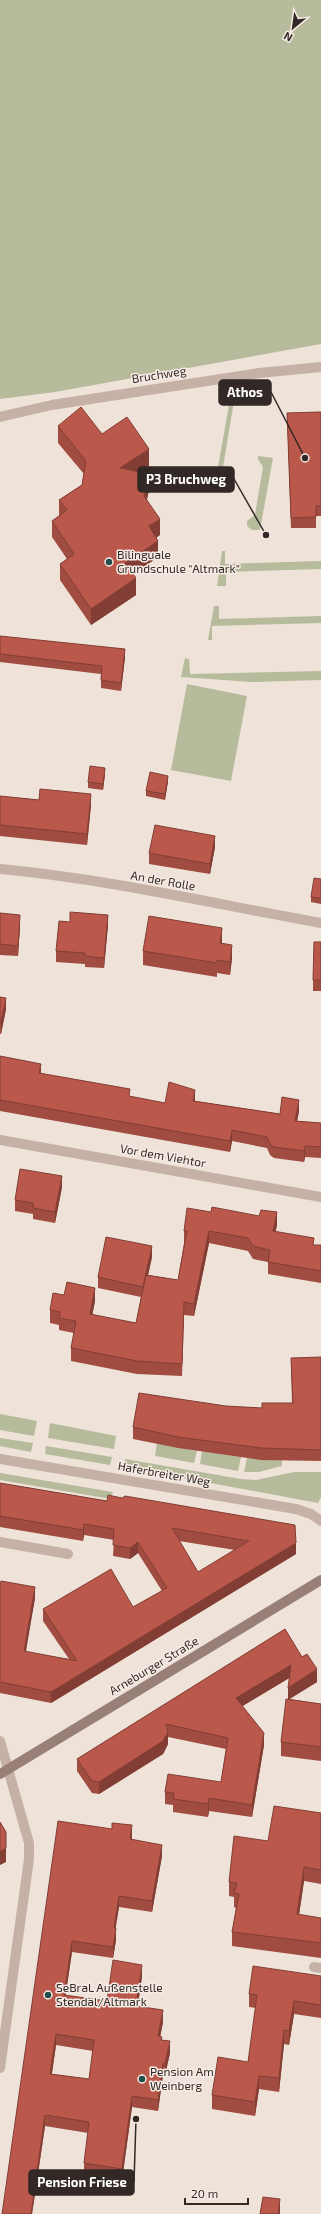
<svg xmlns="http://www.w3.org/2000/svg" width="321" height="2214" font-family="'Exo 2',sans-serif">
<rect width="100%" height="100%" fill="#eee2d9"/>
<path fill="#b5bb9b" d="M0,0H321V344L55,392L0,399Z
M238,387C245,389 249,394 248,402L234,401L223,467H218L232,388Z
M258,456L273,458L260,530H252L247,526V521L255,515L263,467L258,459Z
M222,551H225V564L321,561V569L226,572V586H217Z
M214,606H219V619L321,616V623L212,626V640H208Z
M185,658L189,659L190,674L321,671V680L252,682L181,677Z
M187,684L247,696L231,781L171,770Z
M0,1414L37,1421L34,1436L0,1430Z
M50,1423L116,1436L114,1449L48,1438Z
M0,1438L33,1443L31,1452L0,1446Z
M157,1443L197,1451L194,1463L155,1456Z
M46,1446L112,1457L110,1465L45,1454Z
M202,1451L241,1457L238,1471L200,1464Z
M247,1458L282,1460V1466L259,1472H244Z
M125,1459L241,1479L256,1480L294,1472H321V1497L318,1503L124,1467Z
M0,1473L113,1492L111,1497L105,1498L0,1480Z"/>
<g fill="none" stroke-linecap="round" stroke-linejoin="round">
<path stroke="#c5b1a6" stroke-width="10" d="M0,1542L68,1554
M314,1967L321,1968"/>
<path stroke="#c5b1a6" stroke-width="10" d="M0,417L52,405L259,373L321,367
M0,869C108,879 215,904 321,923
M0,1140L321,1197
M0,1459L296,1509L311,1514L321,1521
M0,1741L29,1843V1859L0,2068"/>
<path stroke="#988078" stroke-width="10" d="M0,1774L321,1580"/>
</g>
<path fill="#a04c40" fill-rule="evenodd" d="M321,412V516H316V528H291L287,413Z
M58,426L102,434L149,466L139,472L149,490L147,500L160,535L156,537L158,557L133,575L136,595L91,625L60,580V564L67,559L52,537V521L59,516V500L82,485L84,474L58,443Z
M0,636L125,657L121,691L101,688V674L0,662Z
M105,774L103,790L88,788V782Z
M168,781L165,800L146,796V791Z
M0,796L91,805L87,845L0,836Z
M215,847L210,874L149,864V853Z
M321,879V904L311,902V897Z
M0,913L20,926L18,956L0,955Z
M70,922L108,925L104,968L85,967V964L56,962V951Z
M222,941V943L232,958L230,975L217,973V977L143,965V951Z
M321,942V991H313V980Z
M0,997L6,1009L1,1034H0Z
M0,1056L41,1073L130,1097L165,1103L195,1101L280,1114L299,1111L297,1121L321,1123V1158L305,1157L304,1162L274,1158L270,1155L267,1148L232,1141L230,1152L0,1111Z
M62,1187L55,1223L33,1219V1214L15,1211V1200Z
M277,1225L275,1232L314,1245H321V1283L268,1274V1262L253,1259L248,1251L209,1243L194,1316L184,1315L182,1376L137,1374L71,1361V1348L74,1333L59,1330V1325L50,1323V1310L95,1301L92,1315L136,1323L141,1297L98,1288V1277L152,1257L148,1275L178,1280L184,1243V1231Z
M321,1357V1461L261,1460L178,1448L133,1439V1427L226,1406L262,1408L292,1403L291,1358Z
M0,1483L107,1501L296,1554L51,1703L0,1693V1585L35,1598L25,1652L69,1659L43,1621V1609L133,1607L162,1591L138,1553L130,1559L113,1556L114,1540L84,1535L83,1541L0,1527ZM179,1541L235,1550L198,1572Z
M285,1629L317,1682L289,1699L321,1704V1761L281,1756V1742L288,1699L289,1678L242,1706L264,1745L252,1817L209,1811L208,1817L173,1812V1805L165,1804V1792L221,1782L226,1749L168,1737V1744L163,1754L99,1794L92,1793L77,1771V1759Z
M321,1813V1884L304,1881L299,1915L321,1918V1958L232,1946V1932L236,1908L234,1907V1897L229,1896V1882L268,1841Z
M58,1821L132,1837V1840L162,1856L152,1912L119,1907L115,1928L116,1940L113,1958L72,1952L65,1996L107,2001L142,1976L138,2006L163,2022L160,2037L170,2053L165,2075H163L158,2111L132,2107L122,2180L84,2174V2163L88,2133L45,2126L32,2214ZM56,2045L93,2051L89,2079L52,2074Z
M321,1976V2018L294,2014L289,2045L284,2044L279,2092L259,2089L255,2116L212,2109V2095L248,2062L256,2008L249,2007V1994Z"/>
<path fill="#823e34" d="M149,449V466L120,485V468Z
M149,474V490L144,512V496Z
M160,519V535L149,543V526Z
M158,541V557L125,580V563Z
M136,578V595L91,625V609Z
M125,649V657L121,691V683Z
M105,768V774L103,790V784Z
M168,776V781L165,800V794Z
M91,794V805L87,845V834Z
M215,836V847L210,874V864Z
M20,915V926L18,956V946Z
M108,915V925L104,968V958Z
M222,928V941L220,957V943Z
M232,945V958L230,975V962Z
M6,998V1009L1,1034V1023Z
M41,1064V1074L39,1073Z
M195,1090V1101H193Z
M299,1100V1111L295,1132V1121Z
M232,1130V1141L230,1152V1141Z
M305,1146V1157L304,1162V1151Z
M62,1176V1187L55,1223V1212Z
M277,1212V1225L273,1244V1231Z
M209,1231V1243L194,1316V1304Z
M152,1246V1257L143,1298V1287Z
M95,1288V1301L90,1327V1314Z
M84,1524V1535L83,1541V1530Z
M138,1542V1553L130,1559V1548Z
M296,1543V1554L51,1703V1692Z
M35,1587V1598L24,1663V1651Z
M291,1665V1677L236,1710V1698Z
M317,1669V1682L288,1700V1688Z
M168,1732V1744L163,1754L99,1794V1782Z
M264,1733V1745L252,1817V1805Z
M209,1798V1811L208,1817V1804Z
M132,1825V1837L130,1851V1839Z
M6,1832V1862L0,1865V1852Z
M162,1845V1856L152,1912V1901Z
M304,1867V1881L297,1928V1914Z
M119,1896V1907L114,1939V1928Z
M116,1928V1940L113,1958V1947Z
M72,1941V1952L64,2007V1995Z
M142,1965V1976L136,2017V2006Z
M294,2001V2014L289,2045V2031Z
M163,2010V2022L158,2048V2036Z
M284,2030V2044L279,2092V2078Z
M56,2034V2045L50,2085V2074Z
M170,2041V2053L165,2075V2064Z
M163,2063V2075L158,2111V2100Z
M259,2076V2089L255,2116V2102Z
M132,2096V2107L122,2180V2169Z
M45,2115V2126L32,2214H31Z
M280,2199V2214H278Z"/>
<path fill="#ba584b" stroke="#823e34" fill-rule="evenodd" d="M81,407L102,434L127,417L149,449L120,468L149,474L144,496L160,519L149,526L158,541L125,563L136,578L91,609L60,564L74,554L52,521L67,510L59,500L82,485L86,461L58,426Z
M321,412V506H316V517L291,518L287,413Z
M0,636L125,649L121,683L101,680L102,666L0,654Z
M90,766L105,768L103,784L88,782Z
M150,772L168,776L165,794L146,791Z
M40,789L91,794L87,834L0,825V796L39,800Z
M155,825L215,836L210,864L149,853Z
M314,878L321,879V898L311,897Z
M70,912L108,915L104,958L85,956V953L56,951L59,921L70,922Z
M0,913L20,915L18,946L0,944Z
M149,916L222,928L220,943L232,945L230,962L217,960V963L143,951Z
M314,942H321V980H313Z
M0,997L6,998L1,1023H0Z
M0,1056L41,1064L39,1073L130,1089L129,1096L165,1103L169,1082L195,1090L193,1101L280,1114L282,1097L299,1100L295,1121L321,1123V1147L305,1146L304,1151L274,1147L270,1144L267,1137L232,1130L230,1141L0,1100Z
M20,1169L62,1176L55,1212L33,1208V1203L15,1200Z
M212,1207L259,1216L261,1210L277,1212L273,1231L314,1238L313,1245H321V1271L268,1262L270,1250L253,1246L248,1238L209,1231L194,1304L184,1302L182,1364L137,1361L71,1348L76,1321L59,1318L60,1312L50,1310L53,1293L64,1295L67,1282L95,1288L90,1314L136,1323L146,1275L178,1280L187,1231H184L187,1208L211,1212Z
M106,1237L152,1246L143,1287L98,1277Z
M321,1357V1450L261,1448L178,1437L133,1427L139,1393L226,1406L262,1408V1403H293L291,1358Z
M0,1483L107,1501L108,1495L122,1498L125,1496L295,1525L296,1543L51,1692L0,1682V1585L1,1581L35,1587L24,1651L77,1661L43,1609L111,1569L133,1607L167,1588L138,1542L130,1548L113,1545L114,1529L84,1524L83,1530L0,1516ZM172,1528L249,1541L198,1572Z
M285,1629L302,1657L307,1654L317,1669L288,1688L291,1665L236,1698L264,1733L252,1805L209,1798L208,1804L173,1799L174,1793L165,1792L168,1774L221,1782L228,1738L166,1724L168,1732L163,1741L99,1782L92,1781L77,1759Z
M286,1699L321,1704V1747L281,1742Z
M274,1806L321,1813V1870L304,1867L297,1914L321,1918V1943L232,1932L239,1894L234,1893L237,1883L229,1882L234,1836L268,1841Z
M58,1821L112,1829V1823L132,1825L130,1839L162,1845L152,1901L119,1896L114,1928H116L113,1947L72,1941L64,1995L107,2001L113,1960L142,1965L136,2006L163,2010L158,2036L162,2037L161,2040L170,2041L165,2064L163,2063L158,2100L132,2096L122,2169L84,2163L89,2122L45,2115L31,2214H2ZM56,2034L94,2040L89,2079L50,2074Z
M0,1822L6,1832V1848L0,1852Z
M253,1966L321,1976V2005L294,2001L289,2031L284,2030L279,2078L259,2076L255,2102L212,2095L218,2057L248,2062L257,1995L249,1994Z
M263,2197L280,2199L278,2214H260Z"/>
<g fill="#204f4c" stroke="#f7ece5" stroke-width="1.5">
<circle cx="109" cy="562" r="4"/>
<circle cx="48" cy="1995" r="4"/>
<circle cx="142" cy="2079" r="4"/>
</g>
<g text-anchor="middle" stroke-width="3" stroke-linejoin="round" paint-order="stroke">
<g font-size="12" fill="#322926" stroke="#f7ece5">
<text transform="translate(159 375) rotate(-9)" y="4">Bruchweg</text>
<text transform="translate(163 881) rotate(10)" y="4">An der Rolle</text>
<text transform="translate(163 1156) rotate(10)" y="4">Vor dem Viehtor</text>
<text transform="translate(164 1474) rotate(10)" y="4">Haferbreiter Weg</text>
<text transform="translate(154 1666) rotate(-31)" y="4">Arneburger Straße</text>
</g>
<g font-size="12" fill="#322926" stroke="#f7ece5" text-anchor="start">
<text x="117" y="559">Bilinguale<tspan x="117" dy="14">Grundschule "Altmark"</tspan></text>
<text x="56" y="1992">SeBraL Außenstelle<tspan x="56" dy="14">Stendal/Altmark</tspan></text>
<text x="150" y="2076">Pension Am<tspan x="150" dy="14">Weinberg</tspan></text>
</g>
</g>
<path fill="none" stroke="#322926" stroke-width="1.5" d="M305 458L271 392M266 535L234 479M136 2119L134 2182"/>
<g fill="#322926" stroke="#f7ece5" stroke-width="1.5">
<circle cx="305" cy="458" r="4"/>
<circle cx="266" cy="535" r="4"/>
<circle cx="136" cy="2119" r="4"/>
</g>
<g fill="#322926" stroke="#322926" stroke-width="1.5">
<rect x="219" y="380" width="52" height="25" rx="4"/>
<rect x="138" y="467" width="96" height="25" rx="4"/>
<rect x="29" y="2170" width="105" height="25" rx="4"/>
</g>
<g font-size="13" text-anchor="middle" font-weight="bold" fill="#fff">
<text x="245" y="397">Athos</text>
<text x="186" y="484">P3 Bruchweg</text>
<text x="82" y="2187">Pension Friese</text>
</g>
<g transform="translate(293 28) rotate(209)" stroke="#f7ece5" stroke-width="3" paint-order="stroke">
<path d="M0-3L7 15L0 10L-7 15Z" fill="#322926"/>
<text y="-6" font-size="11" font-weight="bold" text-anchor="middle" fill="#322926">N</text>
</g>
<path d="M185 2198v6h63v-6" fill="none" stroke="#322926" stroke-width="2"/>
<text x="191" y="2198" font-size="12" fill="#322926" stroke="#f7ece5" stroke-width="3" paint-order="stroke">20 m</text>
</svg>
